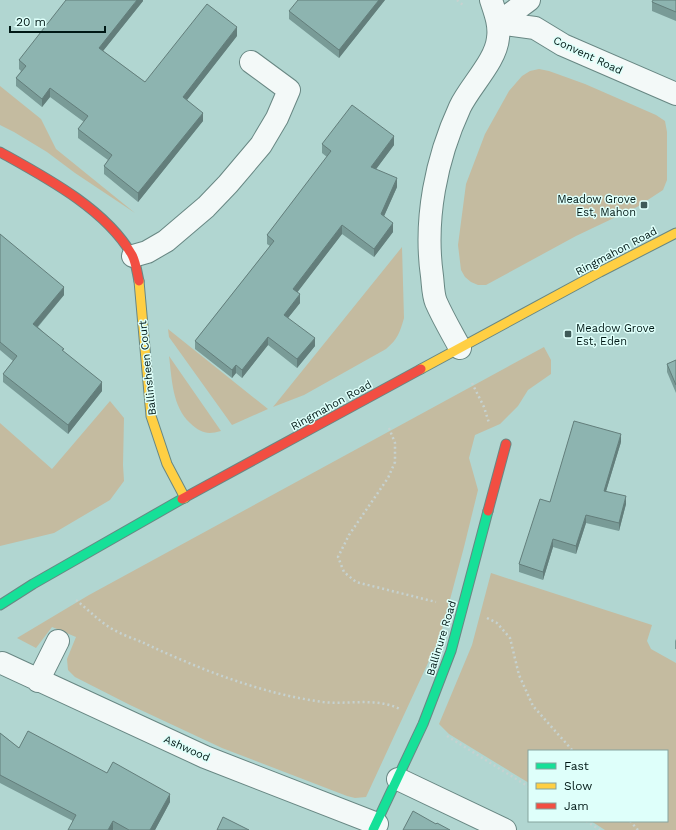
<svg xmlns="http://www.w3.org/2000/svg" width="676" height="830" font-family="'Work Sans',sans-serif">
<rect width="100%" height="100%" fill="#b1d6d1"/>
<path fill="#c4bba0" d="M539,69L549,71L585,84L656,115L665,121L667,132V180L663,190L637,207L576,236L486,285H478L471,282L465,277L461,270L458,245L466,184L485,134L509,91L522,76L530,71Z
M0,86L41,119L56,149L135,213L75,173L47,152L14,132L0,125Z
M402,247L404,318C400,332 398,339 386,349L304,395L273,407Z
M168,329L268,409L232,425L169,337Z
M544,347L551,360V374L528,390L518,406L500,424L475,435L469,458L478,490L464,547L440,637L366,797L355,798L347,796L222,748L130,705L75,677L68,670L67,659L76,637L52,627L36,648L17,638L89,595Z
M169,356L221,431C207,435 201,433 190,423C172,406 172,379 169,356Z
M110,401L124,418L123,465L124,481L110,500L54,533L0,546V423L52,469Z
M491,573L652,625L647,641L651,649L676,663V830H605L591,821H667V751H529V783L449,734L439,724L472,645Z"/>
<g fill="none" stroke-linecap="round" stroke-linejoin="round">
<defs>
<path id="street" d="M498,23L535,28L563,45L676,94
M498,23L529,0
M133,256L147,252L166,241L206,207L228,184L261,145L277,118L289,90L251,62
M460,348C452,333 443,318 436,302C433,295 433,284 432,276C424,219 436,159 460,107C470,86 496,61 498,38C500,25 495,12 491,0
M2,663L205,757L377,824
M38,681L58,641
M398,779L505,830"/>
<path id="fast" d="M0,605L33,584L182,499
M373,830L423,724L451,651L488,511"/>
<path id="slow" d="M139,281L151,416L167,464L185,498
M421,369L600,272L676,233"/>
<path id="jam" d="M0,152C45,177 106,209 132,255C136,262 137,273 139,281
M182,499L421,369
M488,511L506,444"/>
</defs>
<use href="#street" stroke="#688783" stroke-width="24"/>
<use href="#fast" stroke="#688783" stroke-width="11"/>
<use href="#slow" stroke="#688783" stroke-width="11"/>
<use href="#jam" stroke="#688783" stroke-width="11"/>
<path stroke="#c6d2d0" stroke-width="2.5" stroke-dasharray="2 3" stroke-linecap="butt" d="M457,0L463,5
M472,383L484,407L489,423
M389,428L395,443V462L388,478L349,535L338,557L344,572L356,582L436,602
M76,600C86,608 95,617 106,625C117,633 132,638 144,643C199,669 262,694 323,702C349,705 375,697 400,709
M487,618L497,623L510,638L519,675L533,706L573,751
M447,736L529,787
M586,821L600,830
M630,821L638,830"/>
<use href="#street" stroke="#f3f9f8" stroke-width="22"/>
<use href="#fast" stroke="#16e098" stroke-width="9"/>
<use href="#slow" stroke="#ffcf43" stroke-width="9"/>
<use href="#jam" stroke="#f24e42" stroke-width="9"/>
</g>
<path fill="#799b97" d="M143,0V1L103,51L145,82L237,36L187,100L203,121L138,202L104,174V166L108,160L78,138V129L84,122L50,97L42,107L16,86V78L21,71L19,69V60Z
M385,0L339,58L289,19V11Z
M676,0V21L652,11V2Z
M322,144L394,145L376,169L397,187L384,216L393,232L374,257L342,234L297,292L300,303L288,318L315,346L297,368L268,345L242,378L236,373L232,378L195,349V341L270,246L267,244V235L327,157L322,153Z
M0,234L64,295L38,327L64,352L102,391L68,434L3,382V374L13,361L0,350Z
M676,360V393L667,372V364Z
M621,442L606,491L626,504L619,531L586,523L576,554L553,547L543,580L519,572V564Z
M676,639V649H675V641Z
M0,733L19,748L107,773L170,802L155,830H114L73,821L0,783Z"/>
<path fill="#637e7b" d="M137,0H143V1L99,56V48Z
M379,0H385L339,58V50Z
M237,27V36L183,105V97Z
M50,88V97L42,107V99Z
M203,113V121L138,202V193Z
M394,136V145L371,176V167Z
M397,178V187L381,223V214Z
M393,223V232L374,257V249Z
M342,225V234L293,298V289Z
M64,287V295L33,332V324Z
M300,294V303L284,323V315Z
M268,337V345L242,378V370Z
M315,338V346L297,368V359Z
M236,365V373L232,378V370Z
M102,382V391L68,434V425Z
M621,434V442L604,498V491Z
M626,496V504L619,531V523Z
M586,515V523L576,554V546Z
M553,539V547L543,580V572Z
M170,794V802L155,830H150Z
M113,821V830H108Z"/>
<path fill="#8db4b0" stroke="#637e7b" d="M66,0H137L99,48L145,82L207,4L237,27L183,97L203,113L138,193L104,166L112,155L78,129L88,116L50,88L42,99L16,78L26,66L19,60Z
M298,0H379L339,50L289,11Z
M653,0H676V12L652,2Z
M352,105L394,136L371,167L397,178L381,214L393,223L374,249L342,225L293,289L300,294L284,315L315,338L297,359L268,337L242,370L236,365L232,370L195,341L274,241L267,235L331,151L322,144Z
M0,234L64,287L33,324L64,349L62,350L102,382L68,425L3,374L17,356L0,342Z
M676,360V385L667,364Z
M574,421L621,434L604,491L626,496L619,523L586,515L576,546L553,539L543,572L519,564L540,499L550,502Z
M28,731L107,773L113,762L170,794L150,830H129L113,821L108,830H68L76,815L0,775V733L19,748Z
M413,811L436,824L437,823L450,830H403Z
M223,817L249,830H217Z"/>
<g fill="#3e5a57" stroke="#defffa" stroke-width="1.5">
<rect x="640" y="201" width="8" height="8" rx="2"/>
<rect x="564" y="330" width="8" height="8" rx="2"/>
</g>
<g text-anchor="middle" stroke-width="3" stroke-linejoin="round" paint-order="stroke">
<g font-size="11" fill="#001815" stroke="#defffa">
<text transform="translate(588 55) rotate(25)" y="4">Convent Road</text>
<text transform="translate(616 251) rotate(-28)" y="4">Ringmahon Road</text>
<text transform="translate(147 368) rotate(-96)" y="4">Ballinsheen Court</text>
<text transform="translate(331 405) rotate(-29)" y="4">Ringmahon Road</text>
<text transform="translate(441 638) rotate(-73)" y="4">Ballinure Road</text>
<text transform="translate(187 748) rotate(24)" y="4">Ashwood</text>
</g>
<g font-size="11" fill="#001815" stroke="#defffa" text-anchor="end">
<text x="636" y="203">Meadow Grove<tspan x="636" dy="13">Est, Mahon</tspan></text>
<text x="576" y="332" text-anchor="start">Meadow Grove<tspan x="576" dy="13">Est, Eden</tspan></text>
</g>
</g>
<rect x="528" y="750" width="140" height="72" fill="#defffa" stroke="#85a39e"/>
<rect x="536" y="763" width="20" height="6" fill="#16e098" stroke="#85a39e"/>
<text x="564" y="770" font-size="12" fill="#001815">Fast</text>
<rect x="536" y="783" width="20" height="6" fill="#ffcf43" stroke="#85a39e"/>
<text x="564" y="790" font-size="12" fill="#001815">Slow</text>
<rect x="536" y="803" width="20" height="6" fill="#f24e42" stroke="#85a39e"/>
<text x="564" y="810" font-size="12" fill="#001815">Jam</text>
<path d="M10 26v6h95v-6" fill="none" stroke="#001815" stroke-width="2"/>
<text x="16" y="26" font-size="12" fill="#001815" stroke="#defffa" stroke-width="3" paint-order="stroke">20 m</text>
</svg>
